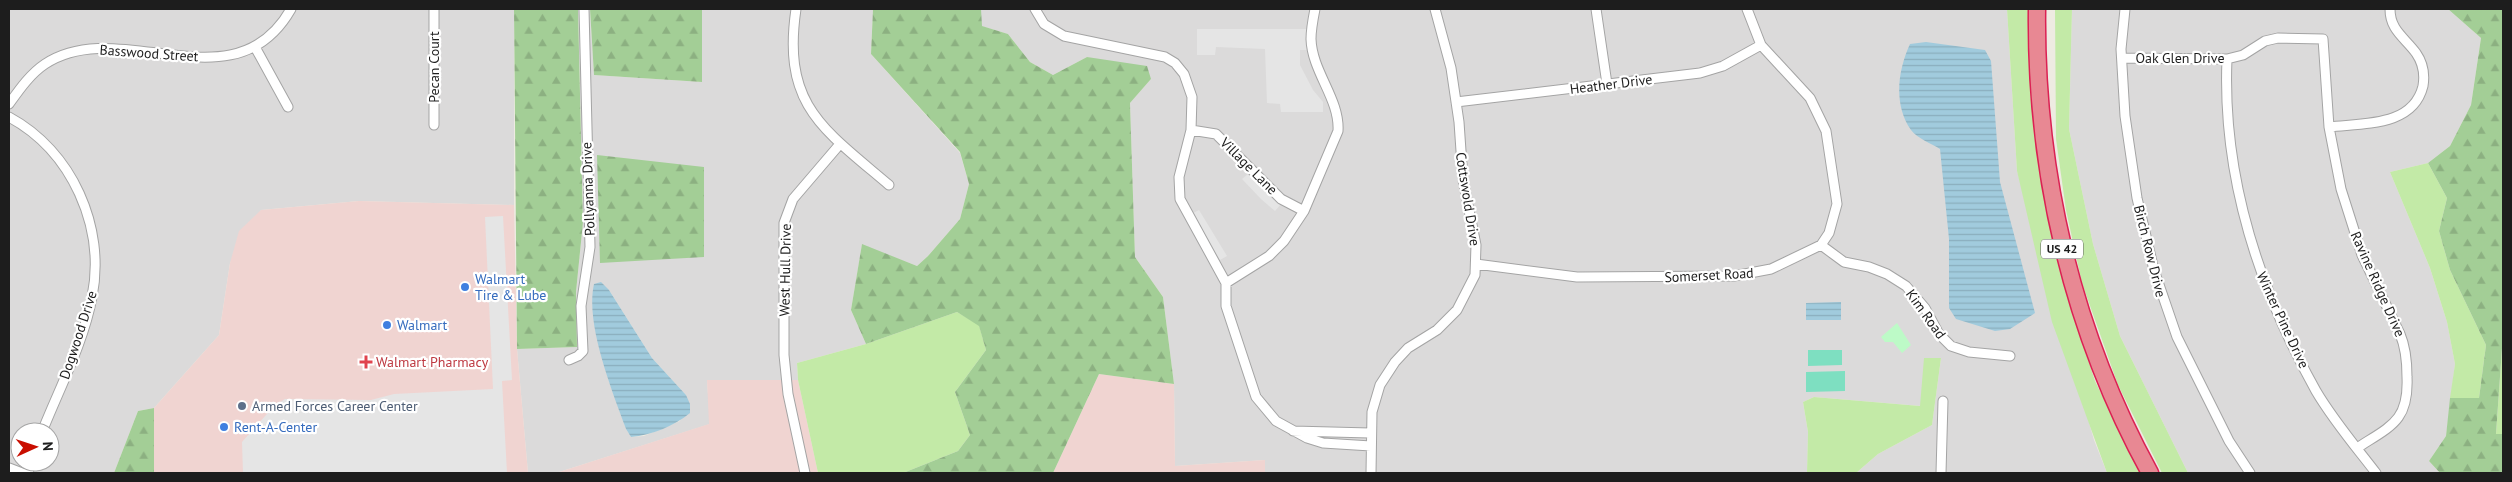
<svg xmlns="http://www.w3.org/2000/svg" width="2512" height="482" font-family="'PT Sans',sans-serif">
<defs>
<pattern id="forest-firs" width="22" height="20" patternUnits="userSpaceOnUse" patternTransform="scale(1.25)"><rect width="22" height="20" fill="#a3ce96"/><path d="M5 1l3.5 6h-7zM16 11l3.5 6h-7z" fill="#8cb081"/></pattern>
<pattern id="water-rules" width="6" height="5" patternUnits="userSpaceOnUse" patternTransform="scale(1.25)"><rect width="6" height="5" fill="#a1cbdd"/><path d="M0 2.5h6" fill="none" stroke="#8aaebd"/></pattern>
</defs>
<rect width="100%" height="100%" fill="#eeebe2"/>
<path fill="#dbdada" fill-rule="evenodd" d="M9,9H514V205L359,201L261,210L230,263L219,335L154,408L138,411L114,473H9ZM20,432H50V462H20Z
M578,9H590L594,75L702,82V9H873L871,54L960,153L969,184L960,219L928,256L917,266L862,245L851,310L866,344L797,363L798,380H707L710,424L556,473H528L517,349L577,347L576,292L583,222ZM609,290L652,358L686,395L680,421L644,436L631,437L626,429L608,378L597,333Z
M981,9H2007L2017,171L2094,440L2107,473H1856L1878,454L1932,425L1941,358H1925L1921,406L1814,397L1803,402L1808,432L1807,473H1265V460L1175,466L1174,384L1163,297L1135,257L1130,103L1151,79L1087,57L1053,75L1030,62L1008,34L981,26Z
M2072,9H2448L2481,38L2471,105L2450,146L2428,163L2390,172L2430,268L2447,322L2455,364L2446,436L2429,461L2440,473H2188L2120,336L2093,244L2069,129Z"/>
<path fill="#f0d4d1" d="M359,201L514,205L517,349L528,473H154V408L219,335L230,263L239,231L261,210Z
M1099,374L1174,384L1175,466L1265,460V473H1053Z
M707,380H798L818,473H556L709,424Z"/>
<path fill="#c3eaa7" d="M2007,9H2030L2033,99L2040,170L2064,286L2095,381L2140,473H2107L2052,322L2017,171Z
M2055,9H2072L2069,129L2093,244L2120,336L2188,473H2162L2118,385L2082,283L2066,210L2056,139Z
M2428,163L2447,198L2439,231L2450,270L2486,345L2479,398H2450L2455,364L2447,322L2430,268L2390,172Z
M957,312L979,325L986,350L955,392L970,435L958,451L903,473H818L798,380L797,363L866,344Z
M2503,334V434H2496Z
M1924,358H1941L1932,425L1878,454L1856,473H1807L1808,432L1803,402L1814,397L1920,406Z"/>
<path fill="url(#forest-firs)" d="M514,9H578L583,222L576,292L577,347L517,349Z
M590,9H702V82L594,75Z
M873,9H981L982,26L1008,34L1030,62L1053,75L1087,57L1147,66L1151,79L1130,103L1135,257L1163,297L1174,384L1099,374L1053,473H903L958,451L970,435L955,392L986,350L979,326L957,312L866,344L851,310L862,244L917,266L928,256L960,219L969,184L960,152L871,54Z
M2448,9H2503V334L2496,434H2503V473H2440L2429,461L2446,436L2450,398H2479L2486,345L2450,270L2439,231L2447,198L2428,163L2450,146L2471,105L2481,38Z
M597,155L704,167V257L600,263Z
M154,408V473H114L138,411Z"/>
<path fill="#bdfac7" d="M1897,323L1911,345L1902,353L1893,342H1885L1881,337Z"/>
<path fill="#7edfc1" d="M1808,350H1842V365L1808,366Z
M1845,371V391L1806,392V372Z"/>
<path fill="#e5e5e5" d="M1197,29H1307V50H1300V65L1313,90L1323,102V112H1281L1280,104L1267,103L1265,49L1216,47L1215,55H1197Z
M1248,174L1281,204L1275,211L1261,199L1242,179Z
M1199,210L1227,256L1220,260L1193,213Z
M503,216L512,380L502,381L507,473H243L242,442L274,406L285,399L371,400L394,394L493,389L485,217Z"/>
<path fill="url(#water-rules)" d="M1926,42L1985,50L1991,61L2000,182L2035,313L2010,329L1995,331L1956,319L1949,308V239L1940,149C1932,144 1917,138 1911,130C1893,104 1898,70 1910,44Z
M601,282L609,290L652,358L686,395L690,404V413C674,426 652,435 631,437L626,429C612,390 585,324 594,284Z
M1841,302V320H1806V303Z"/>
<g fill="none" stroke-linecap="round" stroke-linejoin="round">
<defs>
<path id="street" d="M434,9V125
M796,9C782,105 822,128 889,185
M1035,9L1044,24L1064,36L1165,57L1175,63L1184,74L1192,97L1191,130L1179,177L1180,199L1226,283V306L1256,397L1276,421L1307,438L1323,443L1371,446
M1596,9L1607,84
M2125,9L2121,49L2125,116L2137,198L2154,270L2177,337L2229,441L2250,473
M255,47L288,107
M2122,58L2227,59L2243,55L2265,41L2278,38L2323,39L2329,127L2341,189L2362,255L2400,334C2406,348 2407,361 2407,377C2409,421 2391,426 2357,448
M2227,59C2222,177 2259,289 2316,391C2333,420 2356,447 2376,473
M1456,102L1700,73L1723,66L1761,45
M9,104C19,90 30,74 45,64C121,14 234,109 291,9
M9,117C72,151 106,227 92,297C84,342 59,389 42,432
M2329,127C2363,123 2413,127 2423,86C2425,74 2423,63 2416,53C2404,37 2390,30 2390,9
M1191,130L1216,134L1281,199L1304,211
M1821,245L1844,262L1869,267L1887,274L1906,286L1925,308L1939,334L1951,346L1969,352L2010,356
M1476,264L1577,277L1734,276L1771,269L1821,245L1829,233L1837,204L1826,131L1810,98L1761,45L1747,9
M1226,283L1269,256L1284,241L1304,211L1338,131C1340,99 1312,72 1311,39C1311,29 1313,19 1315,9
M569,360L578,356L583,351L581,306L590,247L584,9
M1293,431L1370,433
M9,468L22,473
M28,473L31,462
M805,473L788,394L784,355V223L793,199L840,144
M1371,473L1372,412L1380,385L1395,362L1408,348L1437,330L1457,310L1475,275L1476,245L1463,180L1459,122L1451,68L1435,9
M1941,473L1943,401"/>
<path id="highway" d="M2037,9C2035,171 2072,331 2150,473"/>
</defs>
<use href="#street" stroke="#a4a4a4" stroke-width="11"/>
<use href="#highway" stroke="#db2153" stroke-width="19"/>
<use href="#street" stroke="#fff" stroke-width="9"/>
<use href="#highway" stroke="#e88893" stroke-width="16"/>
</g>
<g fill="#3f7fe0" stroke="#fff" stroke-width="2">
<circle cx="465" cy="287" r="5"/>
<circle cx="387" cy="325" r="5"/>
<circle cx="224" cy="427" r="5"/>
</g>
<path fill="#e0444e" stroke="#fff" stroke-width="2" d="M363.5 354.5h5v5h5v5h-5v5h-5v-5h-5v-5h5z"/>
<circle fill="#5c6f8a" stroke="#fff" stroke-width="2" cx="242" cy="406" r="5"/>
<g text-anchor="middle" stroke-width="4.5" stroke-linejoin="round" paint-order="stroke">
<rect fill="#fff" stroke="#616161" stroke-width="1" x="2041" y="239.5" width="42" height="19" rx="4"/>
<g font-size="12" font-weight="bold" fill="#1d1d1d">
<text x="2062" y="253">US 42</text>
</g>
<g font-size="14" fill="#1d1d1d" stroke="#fff">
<text transform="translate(149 53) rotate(4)" y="5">Basswood Street</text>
<text x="2180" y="63">Oak Glen Drive</text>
<text transform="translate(434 67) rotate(-90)" y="5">Pecan Court</text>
<text transform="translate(1611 84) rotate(-7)" y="5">Heather Drive</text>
<text transform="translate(1249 166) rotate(45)" y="5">Village Lane</text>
<text transform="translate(588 189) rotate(-92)" y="5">Pollyanna Drive</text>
<text transform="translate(1468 199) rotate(81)" y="5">Cottswold Drive</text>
<text transform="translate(2150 251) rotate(76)" y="5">Birch Row Drive</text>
<text transform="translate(785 270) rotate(-89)" y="5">West Hull Drive</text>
<text transform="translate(1709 275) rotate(-3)" y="5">Somerset Road</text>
<text transform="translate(2378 284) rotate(66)" y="5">Ravine Ridge Drive</text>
<text transform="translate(1926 314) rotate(54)" y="5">Kim Road</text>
<text transform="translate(2283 320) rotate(65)" y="5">Winter Pine Drive</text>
<text transform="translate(78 335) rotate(-72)" y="5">Dogwood Drive</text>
</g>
<g font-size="14" fill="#366cbe" stroke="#fff" text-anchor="start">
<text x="475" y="284">Walmart<tspan x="475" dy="16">Tire &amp; Lube</tspan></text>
<text x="397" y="330">Walmart</text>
<text x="234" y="432">Rent-A-Center</text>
</g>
<g font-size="14" fill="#be3a42" stroke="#fff" text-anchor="start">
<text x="376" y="367">Walmart Pharmacy</text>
</g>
<g font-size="14" fill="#4e5e75" stroke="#fff" text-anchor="start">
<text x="252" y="411">Armed Forces Career Center</text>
</g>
</g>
<rect width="2512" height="482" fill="none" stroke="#1d1d1d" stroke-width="20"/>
<g transform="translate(35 447) rotate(87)"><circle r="24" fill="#ffffff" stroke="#a5a5a5"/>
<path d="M0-4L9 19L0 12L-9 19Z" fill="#c90e00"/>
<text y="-8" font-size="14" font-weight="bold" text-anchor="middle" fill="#1d1d1d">N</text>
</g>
</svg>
